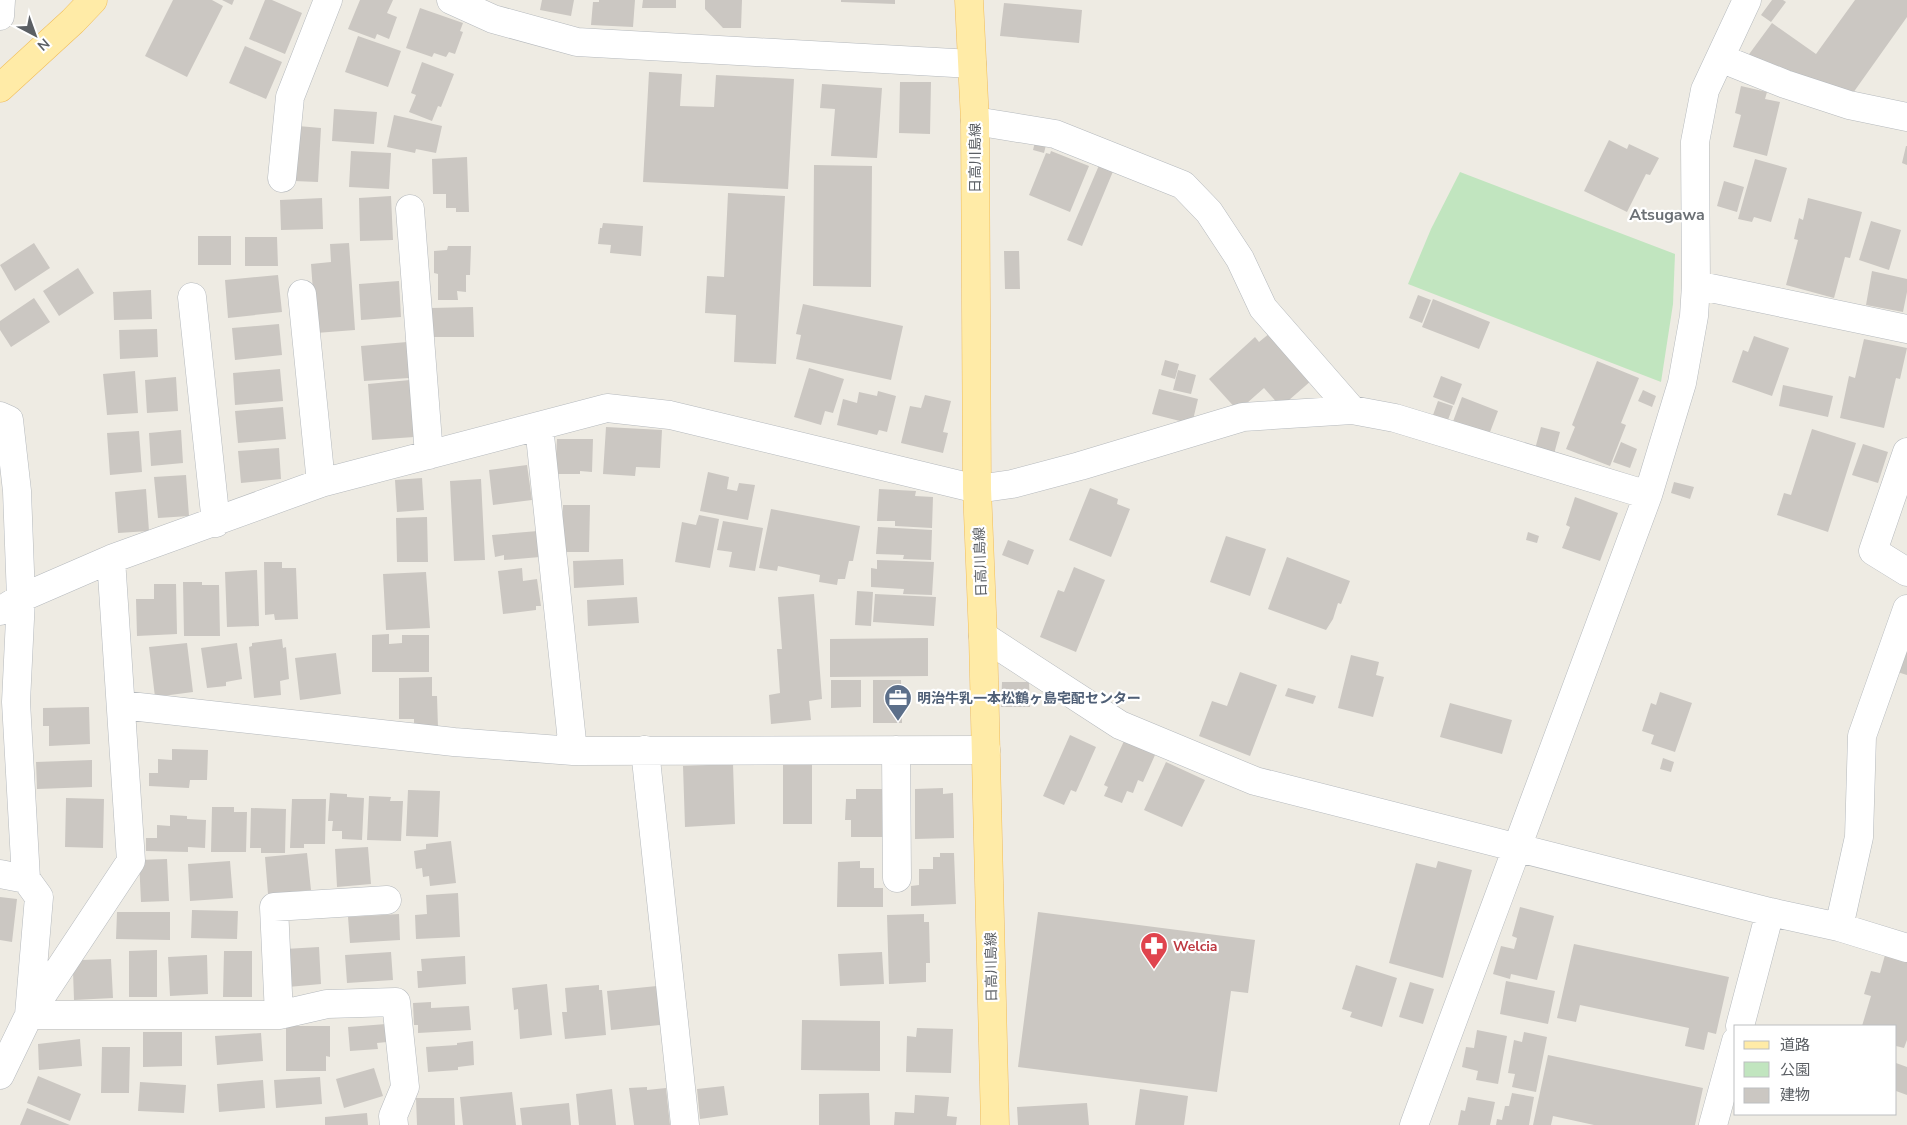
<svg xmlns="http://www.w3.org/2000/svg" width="1907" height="1125" font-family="'Nunito Sans','Noto Sans JP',sans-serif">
<rect width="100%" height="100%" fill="#eeebe3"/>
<path fill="#c1e5bf" d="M1460,172L1675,254L1673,304L1661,382L1408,284L1431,229Z"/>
<path fill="#cbc7c2" d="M173,0H212L223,6L187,77L145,56Z
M222,0H234L232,5Z
M265,0H272L302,13L285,54L249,39Z
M360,0H393L387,13L397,17L389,39L377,34L375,39L348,29Z
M542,0H574L571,16L540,10Z
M599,0H635L633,27L591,25L593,2H599Z
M643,0H676V8H642Z
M705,0H742L741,28H723L705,9Z
M841,0H895V4L841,2Z
M1772,0H1783L1786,2L1771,22L1761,15Z
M1855,0H1907V17L1853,93L1747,57L1772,23L1816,54Z
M1004,3L1082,10L1079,43L1000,36Z
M420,8L463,23L460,31L463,32L455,54L449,52L446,57L434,53L432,57L406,48Z
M358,36L401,51L388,87L345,72Z
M245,46L282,62L266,99L229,83Z
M422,62L454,74L441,107L438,106L432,121L409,112L416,95L411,93Z
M649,72L682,74L680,106L714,107L716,75L794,79L788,189L643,182Z
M900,82H931L930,134L899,133Z
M822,84L882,88L877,158L831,156L835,109L820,108Z
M1741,86L1767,92L1765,99L1780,102L1767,156L1733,147L1741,115L1735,113Z
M334,109L377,112L374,144L332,141Z
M394,115L442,126L436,153L416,149L415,153L387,147Z
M298,126L321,128L318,182L294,181Z
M1609,140L1627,149L1629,144L1659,158L1650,175L1646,174L1627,212L1584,191Z
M1035,142L1046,145L1044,153L1033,150Z
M1906,146H1907V165L1902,163Z
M351,151L391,153L389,189L349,187Z
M1051,151L1089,166L1070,212L1029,195L1046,153L1050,154Z
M467,157L469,212H456V208H446V194H433L432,159Z
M1755,159L1787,168L1771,222L1754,217L1752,222L1738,219Z
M1100,163L1114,169L1082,246L1067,240Z
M814,165L872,166L871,287L813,286Z
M1724,181L1744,187L1737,212L1717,206Z
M728,193L785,196L776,364L734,362L736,315L705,313L707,276L724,277Z
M391,196L393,240L360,241L359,198Z
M322,198L323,229L281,230L280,200Z
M1808,198L1862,212L1850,258L1845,257L1834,298L1786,285L1798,240L1794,239L1799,218L1803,220Z
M1871,221L1901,230L1889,270L1859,260Z
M603,223L643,226L641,256L610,253L611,245L598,244L600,228H602Z
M198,236H231V265H198Z
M245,237H277L278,266H245Z
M34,243L50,268L15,291L0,265Z
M349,243L355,330L316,333L311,264L331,262L330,244Z
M448,246H471L470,275H466V292L457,291L458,300H438V274L434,273V251L447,250Z
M1004,251H1019L1020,289H1005Z
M78,268L94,293L59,316L43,291Z
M1872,271L1907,279V292L1903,312L1866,305Z
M278,275L282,312L228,318L225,280Z
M399,281L401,317L361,320L359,284Z
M151,290L152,319L114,320L113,292Z
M1418,295L1431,300L1422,323L1409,318Z
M34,298L50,322L11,347L0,330V321Z
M1433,299L1490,322L1479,349L1422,327Z
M803,304L903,326L891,380L796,359L801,335L796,334Z
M473,307L474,337H432L431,308Z
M279,324L282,355L235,360L232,328Z
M157,329L158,357L120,359L119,330Z
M1270,333L1312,380L1281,407L1264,388L1238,411L1209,379L1255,337L1259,342Z
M1754,336L1789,348L1772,396L1732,382L1743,350L1748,352Z
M1864,339L1907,348L1900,379L1896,378L1884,428L1840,418L1849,376L1855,378Z
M407,342L409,378L364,381L361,346Z
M1165,360L1179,364L1175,379L1161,375Z
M1597,361L1639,378L1621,423L1626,425L1610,466L1566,449L1575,427L1572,425Z
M809,368L844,379L833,413L825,411L821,425L794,417Z
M280,369L283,401L235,405L233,373Z
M1178,370L1196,375L1191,394L1173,390Z
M135,371L138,413L107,415L103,374Z
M1441,376L1462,384L1454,405L1433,397Z
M176,377L178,411L147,413L145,380Z
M410,380L414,437L372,440L368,384Z
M1783,385L1833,396L1828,417L1779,406Z
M1159,389L1198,399L1192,424L1152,414Z
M1643,390L1656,396L1652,407L1638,401Z
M878,391L896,396L887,432L879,430L877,435L837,425L843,399L857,403L859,392L877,396Z
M925,395L951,401L943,432L948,433L943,453L901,443L910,406L921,408Z
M1462,397L1498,411L1487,440L1451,427Z
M1438,401L1453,406L1448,420L1433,415Z
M283,407L286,439L238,443L235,411Z
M606,427L662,430L660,468L636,467L635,476L603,474Z
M1541,427L1560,432L1554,454L1535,449Z
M1812,429L1856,443L1828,532L1777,515L1784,493L1791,495Z
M181,430L183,463L151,466L149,433Z
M139,431L142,472L110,475L107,433Z
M557,439H593L592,472L580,471V474H555Z
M1621,442L1637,449L1630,468L1613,462Z
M1863,444L1888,452L1878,483L1852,475Z
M279,448L281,479L241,483L238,451Z
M527,465L532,500L493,505L489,470Z
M708,472L729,477L727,489L737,491L739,483L755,485L748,520L700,511Z
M186,475L189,516L158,518L154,477Z
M422,478L424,510L397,512L395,480Z
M481,479L485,560L454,561L450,481Z
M1674,482L1694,487L1690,499L1671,493Z
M1090,488L1118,499L1117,504L1130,509L1111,557L1069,540Z
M146,489L149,531L118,533L115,492Z
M879,489L916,491L915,496L933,497L932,528L895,526V521H877Z
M1575,497L1618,513L1600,561L1562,548L1570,527L1566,525Z
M563,505H590L589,552H563Z
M771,509L860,526L853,561H849L845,579H838L837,585L819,582L820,575L778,566L777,571L759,568Z
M699,515L719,519L710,568L675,562L682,522L696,525Z
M427,517L428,562H397L396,518Z
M723,521L763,528L755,571L729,567L732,552L717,550Z
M878,527L932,530L931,560L903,559L904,555L876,554Z
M538,531L540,557L504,560V555L495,557L492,535Z
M1528,532L1539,536L1537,543L1526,540Z
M1226,536L1266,549L1250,596L1210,582Z
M1008,540L1034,550L1028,565L1002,555Z
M1287,557L1350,581L1341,604L1338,603L1333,619L1326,630L1268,609Z
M623,559L624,585L574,588L573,561Z
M877,560L934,562L932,595L903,594L904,589L871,587V568L877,569Z
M264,562H282V568H296L298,619L275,620L274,614L265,615Z
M1074,567L1105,580L1076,652L1040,637L1058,590L1064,592Z
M522,568L523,581L537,579L541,606H536V610L503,614L498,571Z
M257,570L259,626L227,627L225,572Z
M426,572L430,628L386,630L383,574Z
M183,582H202V585H219L220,636H184Z
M154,584H176L177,634L137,636L136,599H154Z
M857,591L873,592L871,626L855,625Z
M814,594L822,699L809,701L811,720L771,724L769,695L780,693L777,649H782L778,597Z
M875,594L936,597L934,626L873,622Z
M637,597L639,623L588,626L587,600Z
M389,634V644L402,643V635H429V672H372V635Z
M1907,634V675L1894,671Z
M928,638V676L830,677V639Z
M282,639L283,648L286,647L289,679L280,681L281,695L254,698L249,647L252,646V643Z
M187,643L193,692L155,697L149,647Z
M237,643L242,679L226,682V686L207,688L201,648Z
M336,653L341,694L300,700L295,658Z
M1351,655L1379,662L1376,675L1384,677L1373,717L1338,708Z
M1240,672L1277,685L1250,756L1199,736L1212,701L1227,706Z
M432,677V696H437L438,728L414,729V719H399V678Z
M831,680H861V707L831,708Z
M873,680H901L902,723H873Z
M1002,682H1029L1030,707H1001Z
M1288,688L1316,696L1313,704L1285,696Z
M1660,692L1692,703L1675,752L1651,744L1654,735L1642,731L1651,703L1656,705Z
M1450,703L1512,720L1502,754L1440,737Z
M89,707L90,744L49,746V726H43V708Z
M1070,735L1096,747L1076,792L1071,790L1064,805L1043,796Z
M1124,741L1155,755L1143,782L1138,780L1133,793L1127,791L1122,803L1104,796L1108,787L1104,785Z
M172,749L208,750L207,780H190L189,788L149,786V773H158V759L172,760Z
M1663,758L1674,762L1671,772L1660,769Z
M92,760V787L37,789L36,762Z
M1166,762L1205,780L1182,827L1144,810Z
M733,764L735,824L685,827L683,766Z
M812,764V824H783V765Z
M943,788V794L953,793L954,838L915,839V789Z
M856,789H885L883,837H851V820H845L846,799H856Z
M408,790L440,791L438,837L406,836Z
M330,793L347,794V797L364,798L362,840L342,839V831H332L333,821H328Z
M369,796L391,797L390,801H403L401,841L367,840Z
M66,798L104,799L103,848L65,847Z
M292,799H326L325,844H304V848H290Z
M212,807H234V812H247L246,852H211Z
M251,808L286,809L285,853H261V848H250Z
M170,815L187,816V819L206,820L205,848L188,847V852L146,851V838H157V825L170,826Z
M451,841L456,883L430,886L429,876L423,877L422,868L416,869L414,851L426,849V844Z
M368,847L371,884L337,887L335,849Z
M307,853L311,890L268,894L265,857Z
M940,853H954L956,904L911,906V886L919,885V869H933V857H940Z
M167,859L169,901L141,902L139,860Z
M230,861L233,898L190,901L188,864Z
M860,861V868H874V888H883V907H837L838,862Z
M1438,861L1472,870L1443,978L1389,963L1416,863L1436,868Z
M458,893L460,937L416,939L415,915L427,914L426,895Z
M0,897L17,899L12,942L0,940Z
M1520,907L1554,916L1537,980L1511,974L1510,979L1493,974L1501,946L1514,949L1517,938L1512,936Z
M192,910L238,911L237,939L191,938Z
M117,912H170V940L116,939Z
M1038,912L1255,940L1248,993L1231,991L1217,1092L1018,1067Z
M399,914L400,940L350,943L348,917Z
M924,914V922H929L930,963H926V982L889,984L887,915Z
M1574,944L1729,977L1716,1034L1708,1032L1704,1050L1685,1046L1689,1028L1580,1005L1576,1022L1557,1018Z
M319,947L321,984L288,987L285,949Z
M157,950V997H129V951Z
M224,951H252V997H223Z
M391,952L393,980L347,983L345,955Z
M882,952L884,984L840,986L838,954Z
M207,955L208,994L170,996L168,957Z
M1885,955L1907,961V1040L1904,1048L1896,1046V1026H1862L1871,996L1864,994L1871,971L1880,973Z
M465,956L466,984L418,988L417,971H422L421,959Z
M111,959L113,998L74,1000L73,971L81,960Z
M1356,965L1397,978L1382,1027L1350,1017L1352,1012L1342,1009Z
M1506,981L1555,991L1548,1024L1500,1014Z
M1410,982L1434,989L1423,1024L1399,1017Z
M547,984L552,1035L520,1039L518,1009L514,1010L512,988Z
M599,985V990H602L606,1035L565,1039L562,1012H567L565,988Z
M657,986L660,1025L611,1030L607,991Z
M431,1002V1008L469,1006L471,1030L418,1033V1025H414L413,1003Z
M802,1020L880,1021V1071L801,1070Z
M386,1024L387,1042L377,1043L378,1049L350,1051L348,1027Z
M286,1026H330V1057L326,1056V1071H286Z
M917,1028L953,1029L951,1073L906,1072L907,1036L916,1037Z
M1477,1030L1507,1036L1498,1084L1476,1080L1478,1071L1462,1067L1466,1047L1474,1048Z
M143,1032H182V1066L143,1067Z
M1524,1032L1547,1037L1536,1092L1512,1087L1515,1074L1508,1073L1514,1040L1522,1042Z
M261,1033L263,1061L217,1065L215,1036Z
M80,1039L82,1066L39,1070L38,1044Z
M473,1041L474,1065L458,1067V1070L428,1072L426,1047L457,1045V1043Z
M102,1047H130L129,1093H101Z
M1548,1055L1703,1088L1695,1125H1594L1553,1116L1551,1125H1533Z
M1896,1063L1907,1067V1095L1896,1091Z
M374,1068L383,1096L344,1108L336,1079Z
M38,1076L81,1094L70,1121L27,1103Z
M320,1077L322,1104L276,1108L274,1080Z
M263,1080L265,1108L219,1112L217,1084Z
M140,1082L186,1085L184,1113L138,1111Z
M724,1086L728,1115L700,1119L697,1089Z
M647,1087V1090L666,1088L670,1125H634L629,1088Z
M612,1089L616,1125H579L576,1094Z
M1140,1089L1188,1096L1184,1125H1135Z
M512,1092L516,1125H463L460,1097Z
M869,1093L870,1125H819V1094Z
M1512,1093L1534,1097L1529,1125H1496L1497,1119L1502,1120L1505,1106H1509Z
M915,1095L949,1097L947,1116L957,1117L956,1125H894L895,1112L914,1113Z
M1468,1097L1495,1102L1490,1125H1458L1461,1110L1465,1111Z
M416,1098H454L455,1125H417Z
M569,1103L571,1125H522L520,1108Z
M1087,1103L1089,1125H1018L1017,1107Z
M27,1108L70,1125H20Z
M367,1113L368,1125H325V1117Z"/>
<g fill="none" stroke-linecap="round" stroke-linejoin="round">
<defs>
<path id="minor" d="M451,0L493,19L577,42L972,64
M0,16L1,0
M1720,58L1785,84L1849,105L1907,117
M975,121L1055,134L1183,185L1209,212L1240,259L1263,308L1352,410
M282,178L290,97L328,0
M410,209L429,455
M1696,285L1907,329
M302,294L321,483
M192,297L216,523
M0,416L9,420L17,491L21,598L16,702L26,879
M539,426L573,751
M1907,452L1873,551L1907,572
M0,611L21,598L111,559L321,483L607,408L670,415L977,489L1012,484L1080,466L1243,417L1352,410L1395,418L1648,495
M983,636L1120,725L1255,781L1770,912L1839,927L1907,948
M121,705L454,742L573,751L986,750
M645,750L685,1125
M896,750L897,878
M0,874L26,879L39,897L29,1015H279L327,1004L396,1002L405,1087L393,1116L394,1125
M1839,927L1859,837L1862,736L1907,609
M279,1015L274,907L387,900
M1740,1026L1770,912
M0,1075L29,1015L131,861L111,559
M1414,1125L1648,495L1682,383L1694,316L1696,285L1695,142L1705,90L1747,0
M1713,1125L1736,1041"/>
<path id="major" d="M969,0L975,121L977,489L983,636L995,1125
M0,88L73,21L93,0"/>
</defs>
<use href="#minor" stroke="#b5b9bd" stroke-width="29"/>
<use href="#major" stroke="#f1bd59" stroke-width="29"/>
<use href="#minor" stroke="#fff" stroke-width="28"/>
<use href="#major" stroke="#ffeba7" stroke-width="28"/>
</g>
<defs>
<symbol id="office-pin" viewBox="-11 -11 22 30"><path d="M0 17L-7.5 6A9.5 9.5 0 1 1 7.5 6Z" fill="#5c6f8a" stroke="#fff"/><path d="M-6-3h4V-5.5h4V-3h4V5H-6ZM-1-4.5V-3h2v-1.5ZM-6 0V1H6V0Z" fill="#fff"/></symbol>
<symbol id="pharmacy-pin" viewBox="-11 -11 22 30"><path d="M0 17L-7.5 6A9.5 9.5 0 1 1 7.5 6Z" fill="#e0444e" stroke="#fff"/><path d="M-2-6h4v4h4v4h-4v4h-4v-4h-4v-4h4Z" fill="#fff"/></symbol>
</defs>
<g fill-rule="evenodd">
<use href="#office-pin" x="882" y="682" width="32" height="43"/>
<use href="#pharmacy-pin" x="1138" y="930" width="32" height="43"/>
</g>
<g text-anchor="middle" stroke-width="4.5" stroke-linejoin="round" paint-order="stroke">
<g font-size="14" fill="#5b5f64" stroke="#fff">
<text transform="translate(975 158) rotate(-90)" y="5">日高川島線</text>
<text transform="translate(980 562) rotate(-92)" y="5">日高川島線</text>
<text transform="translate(991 967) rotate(-91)" y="5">日高川島線</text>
</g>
<g font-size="14" font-weight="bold" fill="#4e5e75" stroke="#fff" text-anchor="start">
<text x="917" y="703">明治牛乳一本松鶴ヶ島宅配センター</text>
</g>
<g font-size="14" font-weight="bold" fill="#be3a42" stroke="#fff" text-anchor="start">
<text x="1173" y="951">Welcia</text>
</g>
<g font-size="16" font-weight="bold" fill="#6c7176" stroke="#fff">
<text x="1667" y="220">Atsugawa</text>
</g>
</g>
<rect x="1734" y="1025" width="162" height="90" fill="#ffffff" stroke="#bdbfc1"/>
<rect x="1744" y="1041" width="25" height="8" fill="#ffeba7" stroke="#bdbfc1"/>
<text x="1780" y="1050" font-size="15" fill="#5b5f64">道路</text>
<rect x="1744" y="1062" width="25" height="15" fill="#c1e5bf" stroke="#bdbfc1"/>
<text x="1780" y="1075" font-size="15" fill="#5b5f64">公園</text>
<rect x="1744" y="1088" width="25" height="15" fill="#cbc7c2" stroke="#bdbfc1"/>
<text x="1780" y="1100" font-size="15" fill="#5b5f64">建物</text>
<g transform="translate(35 35) rotate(139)" stroke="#ffffff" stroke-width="4" paint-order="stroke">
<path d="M0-4L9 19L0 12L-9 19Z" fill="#5b5f64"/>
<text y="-8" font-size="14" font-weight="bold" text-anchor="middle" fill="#5b5f64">N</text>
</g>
</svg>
